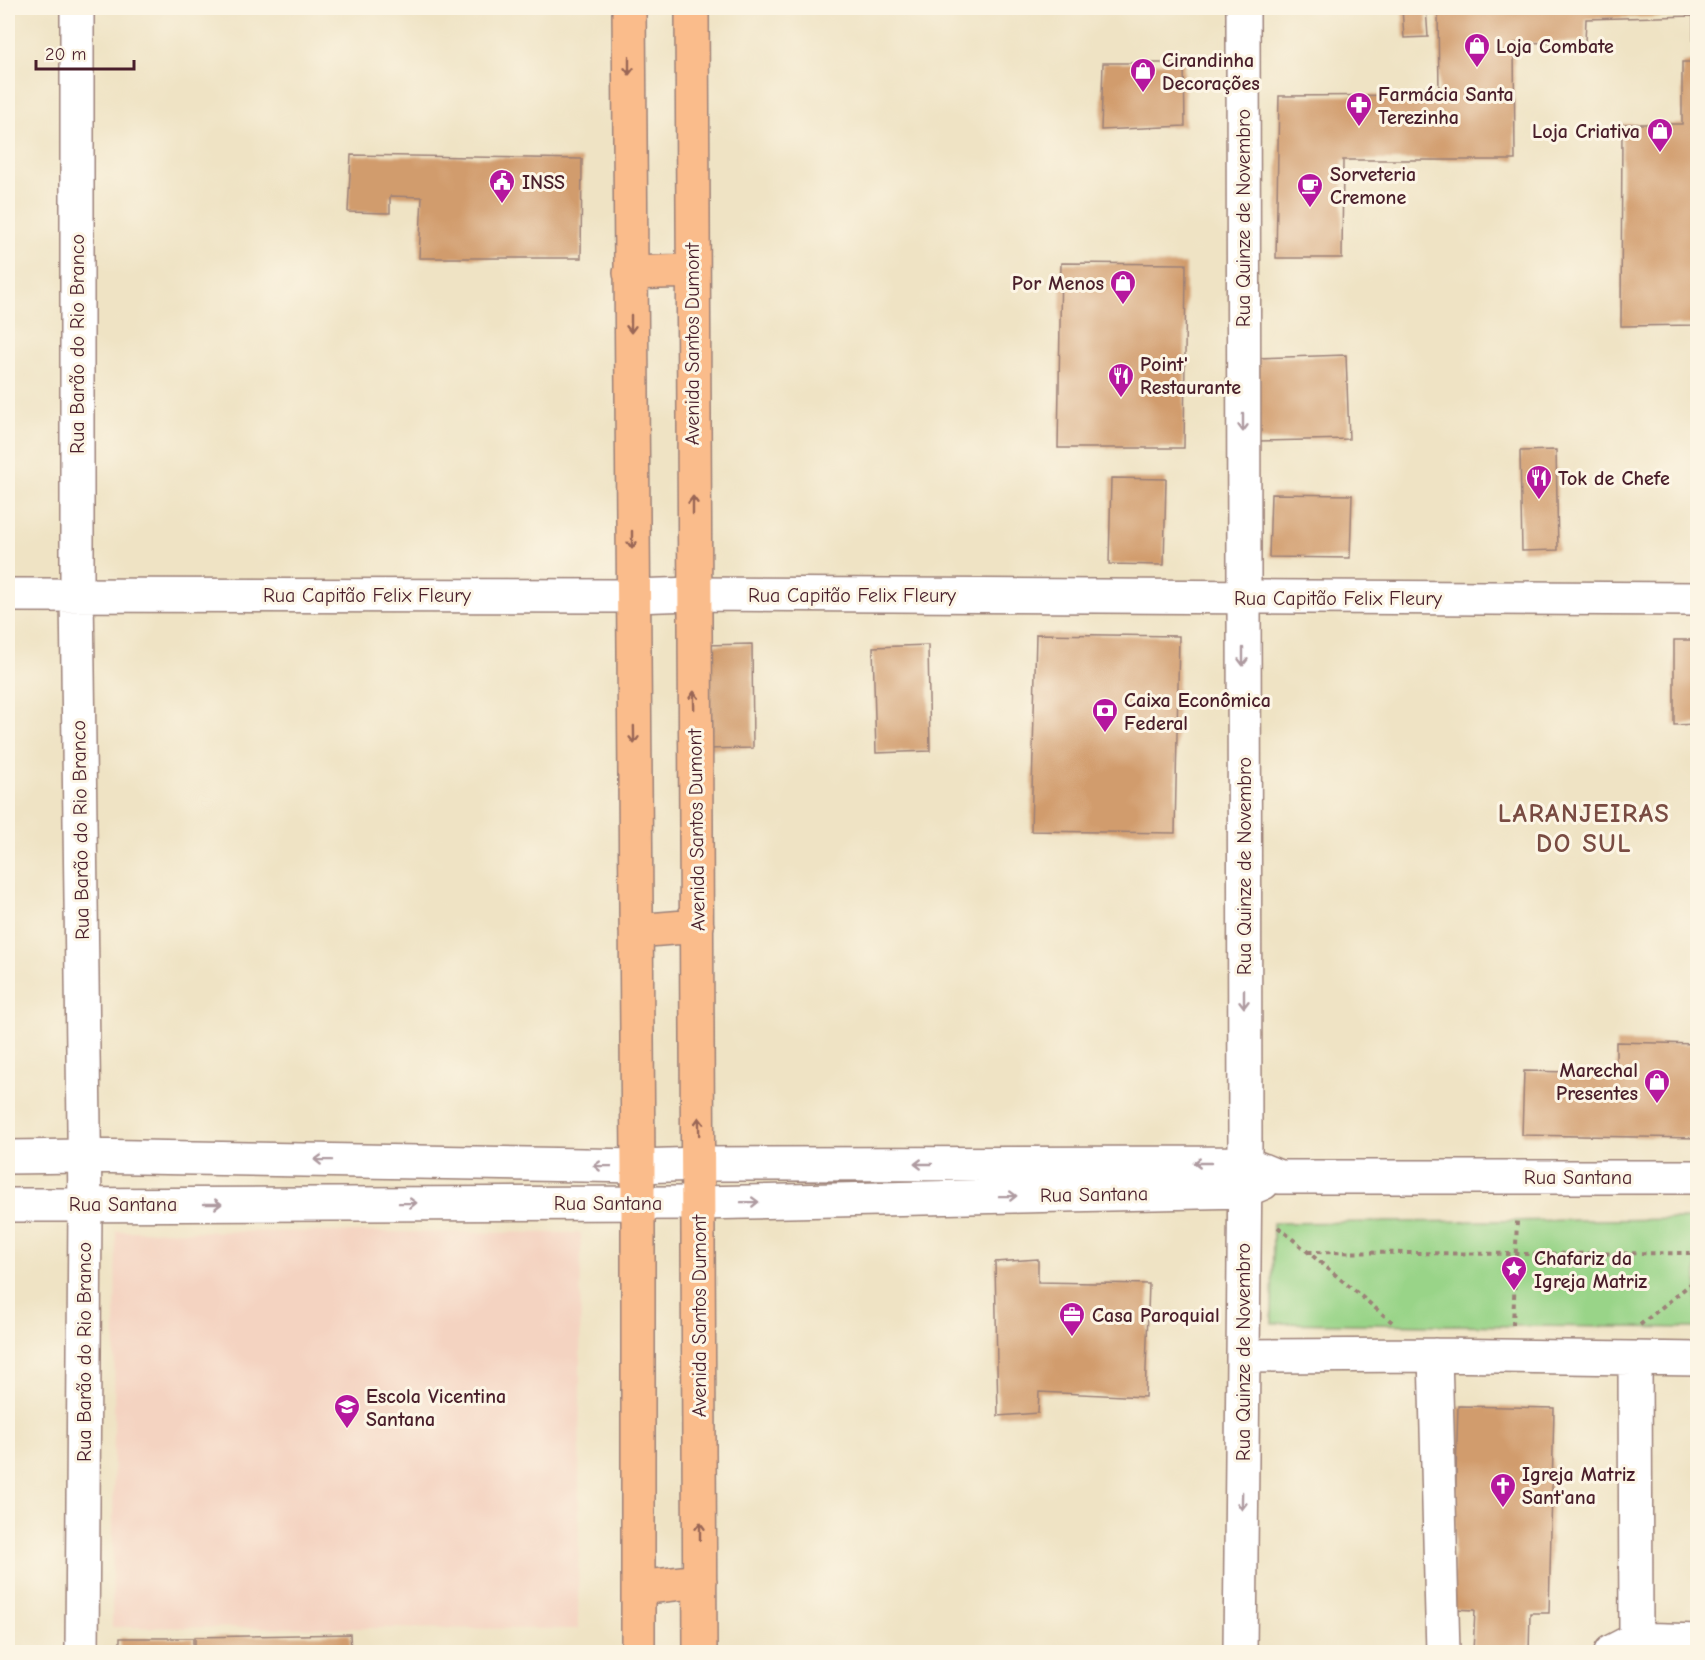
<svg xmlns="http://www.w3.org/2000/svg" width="1705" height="1660" font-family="'Comic Neue',sans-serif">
<rect width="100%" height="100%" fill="#fcf5e5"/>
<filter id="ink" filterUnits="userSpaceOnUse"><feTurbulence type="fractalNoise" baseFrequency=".0167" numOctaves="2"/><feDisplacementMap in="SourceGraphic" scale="12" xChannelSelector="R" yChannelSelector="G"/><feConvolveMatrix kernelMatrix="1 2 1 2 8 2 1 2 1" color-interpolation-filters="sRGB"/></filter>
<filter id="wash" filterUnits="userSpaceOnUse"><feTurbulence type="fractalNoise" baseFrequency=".008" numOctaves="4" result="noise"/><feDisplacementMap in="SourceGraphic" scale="24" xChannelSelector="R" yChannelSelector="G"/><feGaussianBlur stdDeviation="1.35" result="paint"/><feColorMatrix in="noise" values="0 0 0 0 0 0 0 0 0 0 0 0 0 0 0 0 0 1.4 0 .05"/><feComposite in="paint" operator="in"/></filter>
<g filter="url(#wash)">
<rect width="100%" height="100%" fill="#efe3c4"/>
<path fill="#f4d3c1" d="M116,1231L581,1233L578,1629L112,1627Z"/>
<path fill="#99d488" stroke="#727a5a" stroke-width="1.5" d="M1697,1219V1328L1272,1323L1273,1223Z"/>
<g id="blocks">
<path fill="#d19c6d" d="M1402,8H1426L1428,37L1404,38Z
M1438,8H1698V325L1621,326L1622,124H1682V62H1693V16L1586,19L1585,42L1514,43L1515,160H1343L1342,258H1276L1279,96L1439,95Z
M1103,63H1184L1185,126L1101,130Z
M351,155L582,159L581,258H419L422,197L390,196V213L348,212Z
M1061,263L1186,264L1184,448H1058Z
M1346,355L1349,439L1258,441L1257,358Z
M1556,450L1558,550L1522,551L1520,451Z
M1111,478L1166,479L1164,565L1109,564Z
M1271,494L1352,495L1350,558L1269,557Z
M1036,634L1179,636L1175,833L1031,831Z
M1674,640H1698V724L1674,725Z
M752,644L753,748L705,749L704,645Z
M928,645L930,751L876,753L873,647Z
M1616,1042L1698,1044V1138L1522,1135L1524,1071L1616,1073Z
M1038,1259V1282L1149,1284L1145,1397L1039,1392L1038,1413L998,1416L995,1262Z
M1458,1406L1554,1408L1549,1613H1530L1529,1652H1473L1475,1610L1452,1609Z
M350,1634L351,1652H195V1637Z
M120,1638H193V1652H120Z"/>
</g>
</g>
<g filter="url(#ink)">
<use href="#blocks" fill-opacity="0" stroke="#9c8178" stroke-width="1.5"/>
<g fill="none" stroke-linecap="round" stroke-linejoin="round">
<defs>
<path id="minor" d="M77,8V594L85,1204L82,1652
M8,595L633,596L693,594L1698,599
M8,1157L84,1156L638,1166L700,1164L1245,1163L1279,1177H1698
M8,1205L699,1203L1244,1191L1263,1183
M1435,1355L1443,1652
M1243,1356L1435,1355L1698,1359
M1635,1359L1636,1639
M1240,1652L1245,1163L1243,8
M1611,1652L1636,1639L1698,1641"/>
<path id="major" d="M629,8L638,1166V1652
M692,8C693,556 699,1104 700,1652
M630,273L692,271
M636,931L697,926
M638,1588L700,1581"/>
</defs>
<use href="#minor" stroke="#9c8178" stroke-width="36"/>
<use href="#major" stroke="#9c8178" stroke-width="36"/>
<path stroke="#9c8178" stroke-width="4" stroke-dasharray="4.5 4.5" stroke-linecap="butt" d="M1278,1227L1392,1322
M1308,1252L1515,1254L1698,1253
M1513,1325L1517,1220
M1640,1325L1698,1278"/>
<use href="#minor" stroke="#fff" stroke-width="33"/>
<use href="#major" stroke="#fabc8b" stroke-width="33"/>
</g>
<defs><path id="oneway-shaft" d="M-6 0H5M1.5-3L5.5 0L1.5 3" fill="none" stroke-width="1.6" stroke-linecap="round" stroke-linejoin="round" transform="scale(1.5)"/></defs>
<g stroke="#996656">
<use href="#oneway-shaft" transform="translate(629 66) rotate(90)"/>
<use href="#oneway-shaft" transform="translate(631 324) rotate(90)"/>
<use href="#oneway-shaft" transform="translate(693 505) rotate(-90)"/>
<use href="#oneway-shaft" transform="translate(632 540) rotate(90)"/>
<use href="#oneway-shaft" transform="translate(694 700) rotate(-91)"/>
<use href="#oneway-shaft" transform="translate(634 735) rotate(89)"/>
<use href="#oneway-shaft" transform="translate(699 1126) rotate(-91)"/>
<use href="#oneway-shaft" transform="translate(700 1531) rotate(-90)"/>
</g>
<g stroke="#ae9aa0">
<use href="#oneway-shaft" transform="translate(1243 423) rotate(90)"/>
<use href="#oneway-shaft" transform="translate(1243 657) rotate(90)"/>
<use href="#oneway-shaft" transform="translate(1244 999) rotate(90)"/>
<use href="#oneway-shaft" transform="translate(323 1160) rotate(-179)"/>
<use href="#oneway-shaft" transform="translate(1202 1163) rotate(180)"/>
<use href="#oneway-shaft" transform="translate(923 1164) rotate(180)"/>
<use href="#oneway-shaft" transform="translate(602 1166) rotate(-179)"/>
<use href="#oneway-shaft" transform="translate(1008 1196) rotate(-1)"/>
<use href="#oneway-shaft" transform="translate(750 1202) rotate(-1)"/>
<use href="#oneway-shaft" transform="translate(408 1203) rotate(-1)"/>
<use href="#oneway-shaft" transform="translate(213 1204)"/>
<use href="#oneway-shaft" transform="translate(1242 1501) rotate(91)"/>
</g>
</g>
<defs>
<symbol id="shop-pin" viewBox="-11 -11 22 30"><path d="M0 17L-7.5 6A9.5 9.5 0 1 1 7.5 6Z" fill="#b5179e" stroke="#fcf5e5"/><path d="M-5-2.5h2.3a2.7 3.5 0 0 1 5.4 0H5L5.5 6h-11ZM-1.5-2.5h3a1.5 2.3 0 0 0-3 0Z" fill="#fff"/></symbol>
<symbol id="pharmacy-pin" viewBox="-11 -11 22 30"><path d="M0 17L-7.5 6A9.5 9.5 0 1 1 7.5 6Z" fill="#b5179e" stroke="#fcf5e5"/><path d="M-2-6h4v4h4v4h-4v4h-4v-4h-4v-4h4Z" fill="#fff"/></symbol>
<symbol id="civic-pin" viewBox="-11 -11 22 30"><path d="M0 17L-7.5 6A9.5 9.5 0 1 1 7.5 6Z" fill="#b5179e" stroke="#fcf5e5"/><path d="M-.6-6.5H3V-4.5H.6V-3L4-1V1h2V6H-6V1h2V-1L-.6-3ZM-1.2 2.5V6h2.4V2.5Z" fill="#fff"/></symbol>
<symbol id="cafe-pin" viewBox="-11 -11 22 30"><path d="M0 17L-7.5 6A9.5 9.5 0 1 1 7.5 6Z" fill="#b5179e" stroke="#fcf5e5"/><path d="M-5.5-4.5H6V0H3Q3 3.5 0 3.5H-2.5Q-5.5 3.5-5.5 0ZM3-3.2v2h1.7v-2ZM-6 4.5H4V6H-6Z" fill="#fff"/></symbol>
<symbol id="restaurant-pin" viewBox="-11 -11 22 30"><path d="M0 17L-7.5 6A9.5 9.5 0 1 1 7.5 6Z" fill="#b5179e" stroke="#fcf5e5"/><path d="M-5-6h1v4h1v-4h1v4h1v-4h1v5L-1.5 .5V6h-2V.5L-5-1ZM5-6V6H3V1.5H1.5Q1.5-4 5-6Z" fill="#fff"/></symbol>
<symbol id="bank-pin" viewBox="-11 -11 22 30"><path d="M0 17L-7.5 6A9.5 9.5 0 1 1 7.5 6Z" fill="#b5179e" stroke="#fcf5e5"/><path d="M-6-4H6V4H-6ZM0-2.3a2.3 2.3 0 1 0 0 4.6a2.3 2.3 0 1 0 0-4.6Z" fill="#fff"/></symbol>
<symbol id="sight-pin" viewBox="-11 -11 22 30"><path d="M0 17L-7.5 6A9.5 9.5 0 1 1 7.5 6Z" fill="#b5179e" stroke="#fcf5e5"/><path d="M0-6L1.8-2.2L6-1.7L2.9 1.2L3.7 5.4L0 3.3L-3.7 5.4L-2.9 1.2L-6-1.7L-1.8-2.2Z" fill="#fff"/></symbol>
<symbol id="office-pin" viewBox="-11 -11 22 30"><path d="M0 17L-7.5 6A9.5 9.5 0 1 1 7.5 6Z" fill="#b5179e" stroke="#fcf5e5"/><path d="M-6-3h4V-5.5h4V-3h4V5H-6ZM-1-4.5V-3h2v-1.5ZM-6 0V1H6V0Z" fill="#fff"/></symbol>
<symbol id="school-pin" viewBox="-11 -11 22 30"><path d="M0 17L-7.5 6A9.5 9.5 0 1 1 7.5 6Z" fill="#b5179e" stroke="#fcf5e5"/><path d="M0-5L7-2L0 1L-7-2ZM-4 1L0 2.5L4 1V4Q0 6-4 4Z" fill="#fff"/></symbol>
<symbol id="church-pin" viewBox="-11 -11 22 30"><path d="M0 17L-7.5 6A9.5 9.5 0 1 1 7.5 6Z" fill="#b5179e" stroke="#fcf5e5"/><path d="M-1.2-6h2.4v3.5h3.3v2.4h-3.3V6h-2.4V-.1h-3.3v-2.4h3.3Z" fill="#fff"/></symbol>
</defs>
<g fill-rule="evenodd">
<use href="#shop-pin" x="1462" y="31" width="30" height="40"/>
<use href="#shop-pin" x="1128" y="56" width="30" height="40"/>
<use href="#pharmacy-pin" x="1344" y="90" width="30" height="40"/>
<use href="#shop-pin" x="1645" y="116" width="30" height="40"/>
<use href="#civic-pin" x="487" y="167" width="30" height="40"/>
<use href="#cafe-pin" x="1295" y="171" width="30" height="40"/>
<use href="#shop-pin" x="1108" y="268" width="30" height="40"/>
<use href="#restaurant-pin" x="1106" y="361" width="30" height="40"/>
<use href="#restaurant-pin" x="1524" y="463" width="30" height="40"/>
<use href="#bank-pin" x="1090" y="696" width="30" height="40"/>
<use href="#shop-pin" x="1642" y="1067" width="30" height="40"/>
<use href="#sight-pin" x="1499" y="1254" width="30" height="40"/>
<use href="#office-pin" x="1057" y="1300" width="30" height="40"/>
<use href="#school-pin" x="332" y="1392" width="30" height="40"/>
<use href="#church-pin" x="1488" y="1471" width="30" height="40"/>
</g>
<g text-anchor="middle" stroke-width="6" stroke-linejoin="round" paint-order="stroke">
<g font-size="20" font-weight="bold" fill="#4a1f2b" stroke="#fcf5e5" text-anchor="start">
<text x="1496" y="53">Loja Combate</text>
<text x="1162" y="67">Cirandinha<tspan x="1162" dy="23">Decorações</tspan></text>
<text x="1378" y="101">Farmácia Santa<tspan x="1378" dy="23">Terezinha</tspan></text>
<text x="1640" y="138" text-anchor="end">Loja Criativa</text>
<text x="1330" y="181">Sorveteria<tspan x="1330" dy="23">Cremone</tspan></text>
<text x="522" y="189">INSS</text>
<text x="1104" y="290" text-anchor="end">Por Menos</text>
<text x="1140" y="371">Point'<tspan x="1140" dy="23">Restaurante</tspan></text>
<text x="1558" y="485">Tok de Chefe</text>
<text x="1124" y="707">Caixa Econômica<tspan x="1124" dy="23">Federal</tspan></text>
<text x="1638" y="1077" text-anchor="end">Marechal<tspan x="1638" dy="23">Presentes</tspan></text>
<text x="1534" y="1265">Chafariz da<tspan x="1534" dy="23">Igreja Matriz</tspan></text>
<text x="1092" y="1322">Casa Paroquial</text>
<text x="366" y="1403">Escola Vicentina<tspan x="366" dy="23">Santana</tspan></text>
<text x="1522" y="1481">Igreja Matriz<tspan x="1522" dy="23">Sant'ana</tspan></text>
</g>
<g font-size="20" fill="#4a1f2b" stroke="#fcf5e5">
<text transform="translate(1243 218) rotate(-90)" y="7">Rua Quinze de Novembro</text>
<text transform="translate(77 344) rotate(-90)" y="7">Rua Barão do Rio Branco</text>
<text transform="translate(692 344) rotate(-90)" y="7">Avenida Santos Dumont</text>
<text x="367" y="602">Rua Capitão Felix Fleury</text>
<text x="852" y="602">Rua Capitão Felix Fleury</text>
<text x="1338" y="605">Rua Capitão Felix Fleury</text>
<text transform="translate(80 830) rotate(-91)" y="7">Rua Barão do Rio Branco</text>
<text transform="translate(696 830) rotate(-91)" y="7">Avenida Santos Dumont</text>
<text transform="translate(1244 866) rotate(-90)" y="7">Rua Quinze de Novembro</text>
<text x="1578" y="1184">Rua Santana</text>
<text transform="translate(1094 1194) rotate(-1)" y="7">Rua Santana</text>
<text x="608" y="1210">Rua Santana</text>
<text x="123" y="1211">Rua Santana</text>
<text transform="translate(699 1316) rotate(-90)" y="7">Avenida Santos Dumont</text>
<text transform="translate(84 1352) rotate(-90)" y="7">Rua Barão do Rio Branco</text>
<text transform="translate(1243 1352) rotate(-90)" y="7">Rua Quinze de Novembro</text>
</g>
<g font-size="26" font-weight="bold" letter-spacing="1.5" fill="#794b42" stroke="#fcf5e5">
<text x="1584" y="822">LARANJEIRAS<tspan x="1584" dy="30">DO SUL</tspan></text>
</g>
</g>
<rect width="1705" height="1660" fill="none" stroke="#fcf5e5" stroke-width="30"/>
<path d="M36 60v9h98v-9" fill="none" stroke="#4a1f2b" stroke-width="3"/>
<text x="45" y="60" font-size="18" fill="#4a1f2b" stroke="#fcf5e5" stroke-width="4.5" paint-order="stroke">20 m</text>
</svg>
